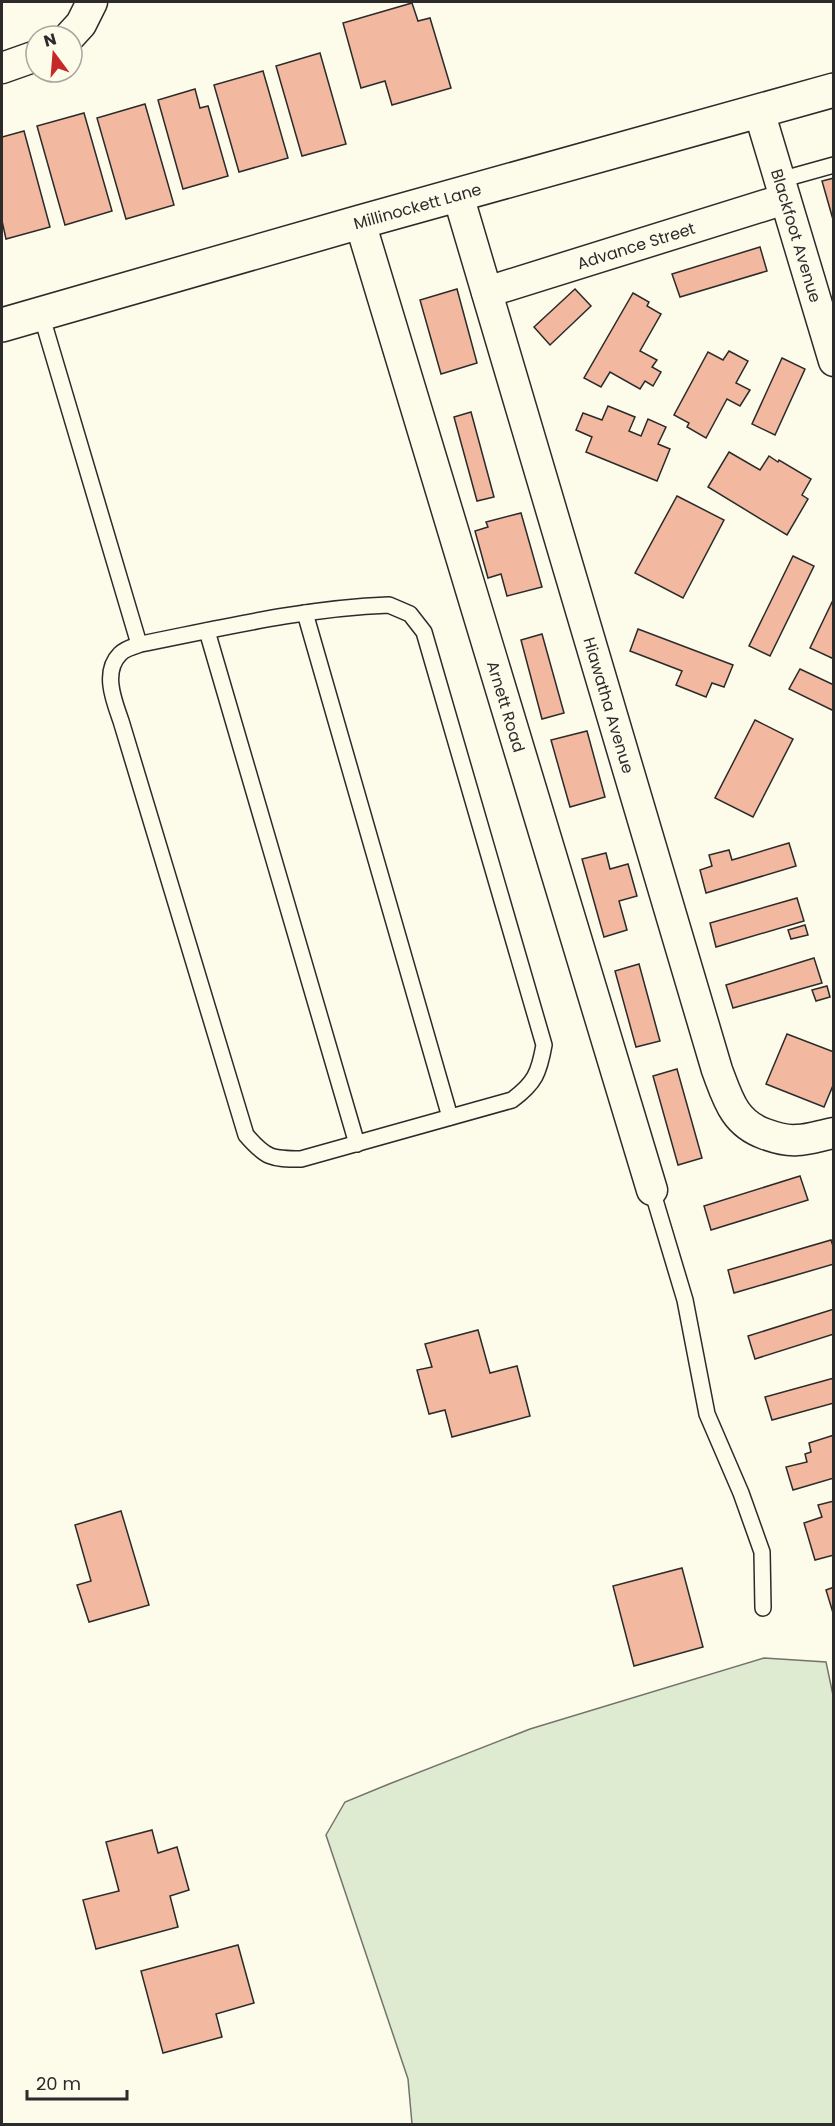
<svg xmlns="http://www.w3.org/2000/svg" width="835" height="2126" viewBox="0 0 835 2126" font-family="Poppins,sans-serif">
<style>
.green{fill:#deebd1;stroke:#74746e;stroke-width:1.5}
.building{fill:#f2b8a0;stroke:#2b2b2b;stroke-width:1.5}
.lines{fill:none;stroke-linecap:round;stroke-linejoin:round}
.service-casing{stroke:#2b2b2b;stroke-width:18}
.minor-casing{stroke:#2b2b2b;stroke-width:33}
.tertiary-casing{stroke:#2b2b2b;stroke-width:36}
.service{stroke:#fdfbea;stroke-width:15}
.minor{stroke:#fdfbea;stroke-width:30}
.tertiary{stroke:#fdfbea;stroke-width:33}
.labels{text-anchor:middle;stroke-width:4.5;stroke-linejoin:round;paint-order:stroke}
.street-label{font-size:16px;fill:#2b2b2b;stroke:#fdfbea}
</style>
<rect width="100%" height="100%" fill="#fdfbea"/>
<polygon class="green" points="764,1658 826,1662 833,1695 833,2124 412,2124 408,2079 326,1835 345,1802 389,1784 530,1729"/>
<g class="building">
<polygon points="412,3 418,21 430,18 451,88 392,105 385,81 361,88 343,23"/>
<polygon points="320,53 346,144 302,156 276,66"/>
<polygon points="263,71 288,158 239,172 214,85"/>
<polygon points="195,89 200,108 208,106 228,176 183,189 158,100"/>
<polygon points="145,104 174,205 126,219 97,118"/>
<polygon points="84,113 112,211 65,225 37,126"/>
<polygon points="24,131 50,227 6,239 2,221 2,137"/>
<polygon points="834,178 834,223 822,181"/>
<polygon points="760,247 767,271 680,297 672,274"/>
<polygon points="457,289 477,363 441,374 420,300"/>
<polygon points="575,289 591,306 550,345 534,327"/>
<polygon points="633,293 649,302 647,306 661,314 640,351 657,360 652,367 661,372 653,386 645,381 640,389 610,372 601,387 584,378"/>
<polygon points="729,351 748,361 736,383 750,390 740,406 727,399 706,438 687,427 689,423 674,415 708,352 723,360"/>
<polygon points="782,358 805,369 775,435 752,424"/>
<polygon points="608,406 635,417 629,431 641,436 648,419 666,427 658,444 670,449 657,481 586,452 592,437 576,430 583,413 602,420"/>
<polygon points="471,412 494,497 477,501 454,417"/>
<polygon points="729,452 760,470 769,456 778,462 779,460 811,479 802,495 808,499 787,535 708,487"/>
<polygon points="677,496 724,520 683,598 635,573"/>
<polygon points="521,513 542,587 507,596 501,574 488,578 475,531 488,527 486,522"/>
<polygon points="793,556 814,566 770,656 749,646"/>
<polygon points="834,598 834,659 810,648"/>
<polygon points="638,629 733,665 724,687 712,683 706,697 676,685 682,671 630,651"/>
<polygon points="542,634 564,713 542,719 521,640"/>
<polygon points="800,669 834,685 834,711 789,689"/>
<polygon points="755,720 793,739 753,817 715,798"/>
<polygon points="587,731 605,797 570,807 551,740"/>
<polygon points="789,843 796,866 706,893 700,870 712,866 709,855 729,850 732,860"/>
<polygon points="606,853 610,869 628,864 637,896 619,901 627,930 604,937 582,859"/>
<polygon points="797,898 804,921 716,947 710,923"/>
<polygon points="805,925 808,935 791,939 788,930"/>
<polygon points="814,958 822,983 733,1008 726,985"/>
<polygon points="639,964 660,1041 636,1047 615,971"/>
<polygon points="827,986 830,997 816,1001 812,990"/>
<polygon points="787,1034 834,1052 834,1083 824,1107 766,1084"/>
<polygon points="677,1069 702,1158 678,1165 653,1076"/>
<polygon points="800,1176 808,1200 711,1230 704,1206"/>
<polygon points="831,1240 834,1249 834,1264 734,1293 728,1270"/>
<polygon points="834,1309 834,1334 755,1359 748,1336"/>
<polygon points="478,1330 490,1373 517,1366 530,1416 452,1437 445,1410 429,1414 417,1370 432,1367 425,1344"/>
<polygon points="834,1378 834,1403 772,1420 765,1397"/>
<polygon points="834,1435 834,1478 793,1490 786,1467 807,1462 805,1454 811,1452 809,1443"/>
<polygon points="834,1501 834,1555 815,1560 804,1523 822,1517 818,1505"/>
<polygon points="121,1511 149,1605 89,1622 77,1585 91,1581 75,1525"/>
<polygon points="682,1568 703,1647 634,1666 613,1586"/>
<polygon points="834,1587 834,1616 826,1590"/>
<polygon points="152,1830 158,1853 177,1847 189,1890 170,1896 178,1927 96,1949 83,1900 119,1891 106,1842"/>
<polygon points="238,1945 254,2003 216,2014 222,2037 163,2053 141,1971"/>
</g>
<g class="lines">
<g class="service-casing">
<g id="service">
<polyline points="780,180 834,165"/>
<polyline points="41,314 139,644"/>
<path d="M389 605 410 614 424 632 544 1045C539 1073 535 1083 512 1100L301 1159C271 1159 266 1158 246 1135L121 721C114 701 102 672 120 654 124 649 135 646 141 644 222 628 305 608 389 605Z"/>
<polyline points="305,613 450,1117"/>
<polyline points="207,631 357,1144"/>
<polyline points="652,1190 685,1300 707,1414 741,1493 762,1552 763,1608"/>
</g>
</g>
<g class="minor-casing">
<g id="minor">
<polyline points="70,36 81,24 92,2"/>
<polyline points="2,68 36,56"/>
<path id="s1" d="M759 111 834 361"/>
<path id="s2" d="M458 195 717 1070C728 1099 734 1123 765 1134 776 1138 786 1141 797 1140 809 1140 822 1135 834 1133"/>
<path id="s3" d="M360 222 652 1190"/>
<path id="s4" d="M487 292 785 199"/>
</g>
</g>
<g class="tertiary-casing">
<g id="tertiary">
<path id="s5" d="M2 325 360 222 834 90"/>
</g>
</g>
<use href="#service" class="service"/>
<use href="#minor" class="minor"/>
<use href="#tertiary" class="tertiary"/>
</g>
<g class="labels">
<g class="street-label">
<text dy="6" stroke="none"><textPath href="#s5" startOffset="432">Millinockett Lane</textPath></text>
<text dy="6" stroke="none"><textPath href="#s1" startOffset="130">Blackfoot Avenue</textPath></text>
<text dy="6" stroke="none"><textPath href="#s4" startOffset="156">Advance Street</textPath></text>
<text dy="6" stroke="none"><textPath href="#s3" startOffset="506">Arnett Road</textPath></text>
<text dy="6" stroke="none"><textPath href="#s2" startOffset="532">Hiawatha Avenue</textPath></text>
</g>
</g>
<rect width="835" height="2126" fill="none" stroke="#2b2b2b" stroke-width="6"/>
<g transform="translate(54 54) rotate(344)"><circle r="28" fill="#fdfbea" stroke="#a9a89e" stroke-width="1.5"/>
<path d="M0-4.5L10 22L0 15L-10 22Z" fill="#c62828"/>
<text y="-9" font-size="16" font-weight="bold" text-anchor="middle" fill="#2b2b2b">N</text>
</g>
<path d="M27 2090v9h100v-9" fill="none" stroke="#2b2b2b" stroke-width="3"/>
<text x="36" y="2090" font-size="18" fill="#2b2b2b" stroke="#fdfbea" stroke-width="4.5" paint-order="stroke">20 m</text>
</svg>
